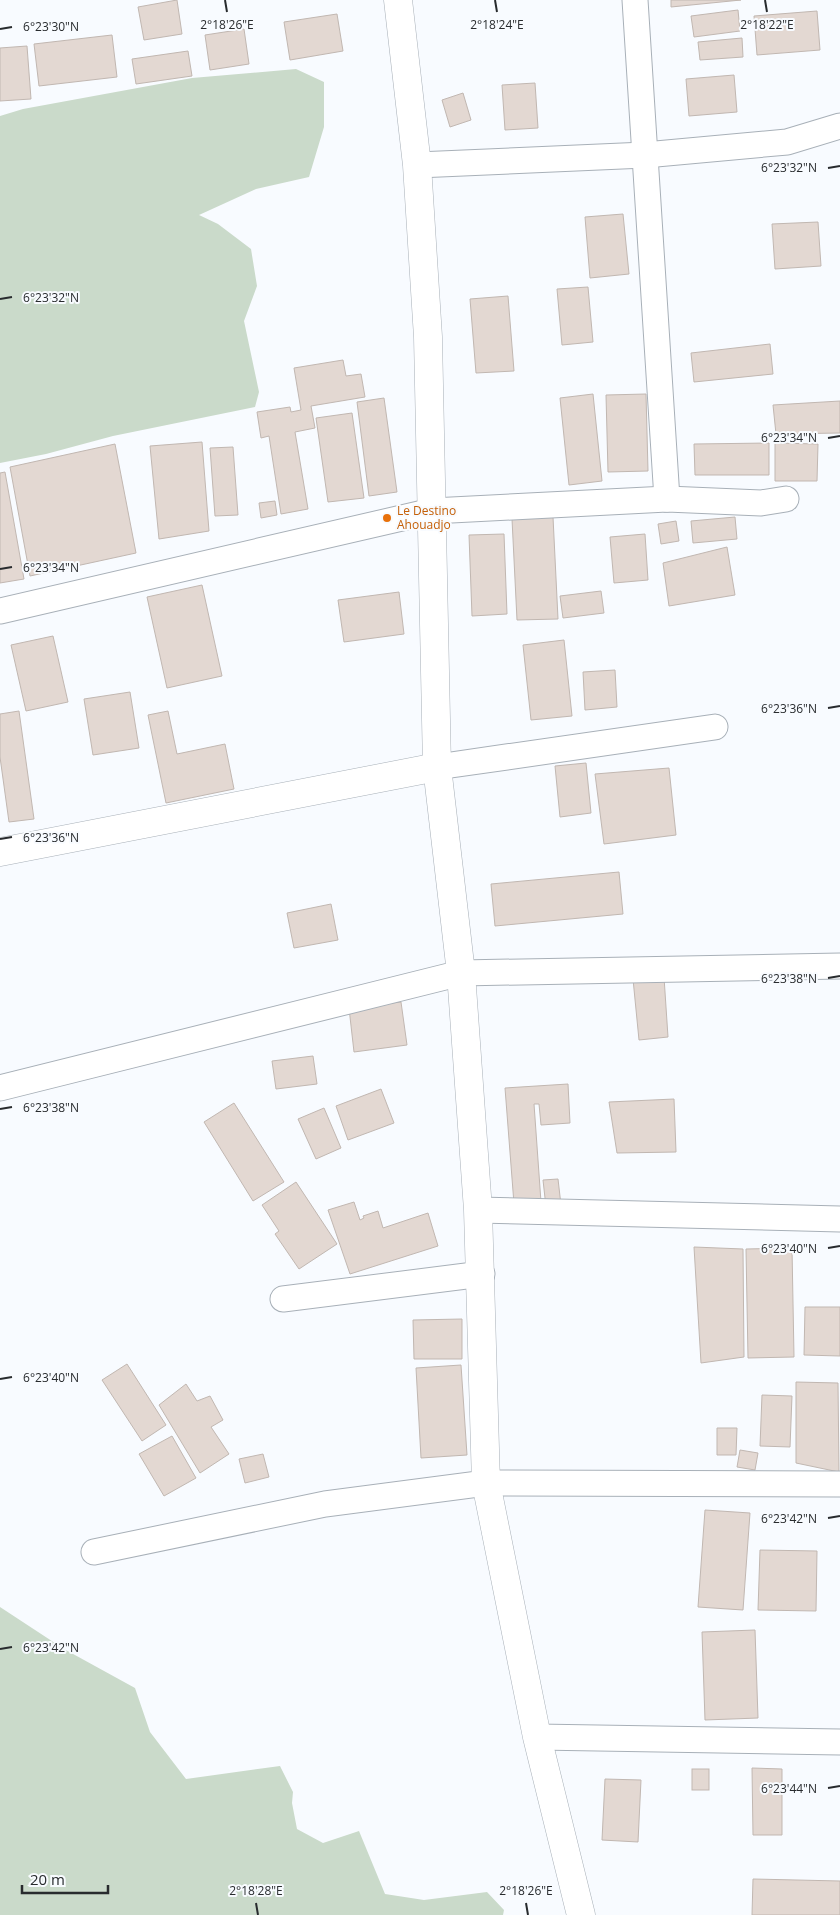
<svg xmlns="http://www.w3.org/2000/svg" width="840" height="1915" viewBox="0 0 840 1915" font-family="'Open Sans',sans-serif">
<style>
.green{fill:#cadaca}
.building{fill:#e3d8d2;stroke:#c1b7b1}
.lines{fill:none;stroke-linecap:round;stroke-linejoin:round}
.minor-casing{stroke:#a8b0b8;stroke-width:27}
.tertiary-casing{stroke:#a8b0b8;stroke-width:29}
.secondary-casing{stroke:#a8b0b8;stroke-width:29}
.minor{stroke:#fff;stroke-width:25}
.tertiary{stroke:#fff;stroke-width:28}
.secondary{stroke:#fff;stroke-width:28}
.ticks{fill:none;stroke:#282b2e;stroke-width:2}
.food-dot{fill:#e8710a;stroke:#f8fbff;stroke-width:2}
.labels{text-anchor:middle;stroke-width:4;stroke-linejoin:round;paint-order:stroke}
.food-label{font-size:12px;fill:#c56008;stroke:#f8fbff;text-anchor:start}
.ticks-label{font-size:12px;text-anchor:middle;fill:#282b2e;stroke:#f8fbff;stroke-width:4;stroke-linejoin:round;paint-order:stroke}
</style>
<rect width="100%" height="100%" fill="#f8fbff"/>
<g class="green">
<polygon points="296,69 324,82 324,127 309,177 256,189 199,215 218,224 251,249 257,286 244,321 259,392 255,407 113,436 46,454 0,463 0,116 23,109 192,78"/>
<polygon points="0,1607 64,1649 135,1688 150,1732 186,1779 280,1766 293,1792 292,1803 297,1829 323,1843 359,1831 385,1894 424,1900 487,1892 504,1910 503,1915 0,1915"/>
</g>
<g class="building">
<polygon points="177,0 182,34 144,40 138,7"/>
<polygon points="671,0 741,0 671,7"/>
<polygon points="738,10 740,31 694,37 691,16"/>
<polygon points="817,11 820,50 757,55 754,16"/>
<polygon points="337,14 343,51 290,60 284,22"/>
<polygon points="244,29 249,64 210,70 205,35"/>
<polygon points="112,35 117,77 39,86 34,44"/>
<polygon points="742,38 743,57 700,60 698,42"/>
<polygon points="27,46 31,99 0,101 0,48"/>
<polygon points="188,51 192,76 136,84 132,59"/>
<polygon points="734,75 737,112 689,116 686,79"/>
<polygon points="535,83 538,128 505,130 502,85"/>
<polygon points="463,93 471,120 450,127 442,100"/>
<polygon points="623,214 629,274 590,278 585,217"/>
<polygon points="818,222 821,266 775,269 772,224"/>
<polygon points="588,287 593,342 562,345 557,289"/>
<polygon points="508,296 514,371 476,373 470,299"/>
<polygon points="770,344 773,374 694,382 691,353"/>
<polygon points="343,360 346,376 361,374 365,397 311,406 315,428 295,432 308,509 281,514 269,436 261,438 257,412 290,407 291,412 301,410 294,368"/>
<polygon points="593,394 602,481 569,485 560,398"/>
<polygon points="646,394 648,471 608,472 606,395"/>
<polygon points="384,398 397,492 369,496 357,402"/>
<polygon points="840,401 840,433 776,434 773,405"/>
<polygon points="352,413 364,498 328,502 316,418"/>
<polygon points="202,442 209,531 159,539 150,446"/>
<polygon points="769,443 769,475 695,475 694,444"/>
<polygon points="775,443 818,444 817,481 775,481"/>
<polygon points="115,444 136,553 30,576 10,467"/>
<polygon points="233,447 238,515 215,516 210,448"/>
<polygon points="5,472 24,579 0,583 0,473"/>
<polygon points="275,501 277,515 261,518 259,503"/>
<polygon points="553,517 558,619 517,620 512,519"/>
<polygon points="735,517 737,539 693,543 691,521"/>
<polygon points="676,521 679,541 661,544 658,524"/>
<polygon points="504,534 507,614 472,616 469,535"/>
<polygon points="645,534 648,580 614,583 610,537"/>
<polygon points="727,547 735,595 669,606 663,563"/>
<polygon points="202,585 222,676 167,688 147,597"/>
<polygon points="601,591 604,613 563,618 560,596"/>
<polygon points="399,592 404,634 344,642 338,600"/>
<polygon points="53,636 68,702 26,711 11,645"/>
<polygon points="564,640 572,716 531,720 523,645"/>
<polygon points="615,670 617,707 585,710 583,672"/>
<polygon points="130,692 139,748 93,755 84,699"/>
<polygon points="19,711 34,819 9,822 0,757 0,714"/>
<polygon points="168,711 177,754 225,744 234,789 166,803 148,715"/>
<polygon points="586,763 591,813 560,817 555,766"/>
<polygon points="669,768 676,835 604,844 595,774"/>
<polygon points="619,872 623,914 495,926 491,884"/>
<polygon points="331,904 338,940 294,948 287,913"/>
<polygon points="664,977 668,1037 639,1040 633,979"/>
<polygon points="401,1002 407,1045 354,1052 349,1008"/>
<polygon points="313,1056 317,1084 276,1089 272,1061"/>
<polygon points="568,1084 570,1123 541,1125 539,1104 534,1104 541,1202 514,1204 505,1088"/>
<polygon points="381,1089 394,1123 348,1140 336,1106"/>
<polygon points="674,1099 676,1152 617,1153 609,1102"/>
<polygon points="234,1103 284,1182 253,1201 204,1122"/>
<polygon points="324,1108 341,1148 316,1159 298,1119"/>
<polygon points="558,1179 561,1205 546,1207 543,1180"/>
<polygon points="296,1182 337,1244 299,1269 275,1234 279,1231 262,1205"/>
<polygon points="354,1202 360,1220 364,1218 363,1216 378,1211 383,1228 428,1213 438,1246 350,1274 328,1210"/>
<polygon points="694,1247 743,1249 744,1357 701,1363"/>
<polygon points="792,1248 794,1357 748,1358 746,1249"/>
<polygon points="805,1307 840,1307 840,1356 804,1355"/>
<polygon points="462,1319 462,1359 414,1359 413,1320"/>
<polygon points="127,1364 166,1425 142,1441 102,1380"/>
<polygon points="461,1365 467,1455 421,1458 416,1368"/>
<polygon points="796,1382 838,1383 839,1472 796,1463"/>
<polygon points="186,1384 197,1401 210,1396 223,1420 211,1427 229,1454 200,1473 159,1405"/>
<polygon points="762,1395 792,1396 790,1447 760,1446"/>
<polygon points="717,1428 737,1428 736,1455 717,1455"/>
<polygon points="172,1436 196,1478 164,1496 139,1454"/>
<polygon points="740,1450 758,1453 755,1470 737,1467"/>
<polygon points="263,1454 269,1477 245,1483 239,1459"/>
<polygon points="705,1510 750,1513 743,1610 698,1607"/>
<polygon points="760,1550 817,1551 816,1611 758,1610"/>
<polygon points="755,1630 758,1718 705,1720 702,1632"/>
<polygon points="752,1768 782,1769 782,1835 753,1835"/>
<rect x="692" y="1769" width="17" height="21"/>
<polygon points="605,1779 641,1780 638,1842 602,1840"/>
<polygon points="753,1879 840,1881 840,1915 752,1915"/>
</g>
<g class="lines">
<g class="minor-casing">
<g id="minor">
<polyline points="635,0 667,499"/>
<polyline points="417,165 645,155 787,142 840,126"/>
<polyline points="0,611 432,511 667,499 761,503 786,499"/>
<polyline points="437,767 715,727"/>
<polyline points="0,1088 461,973 840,966"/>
<polyline points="478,1210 840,1219"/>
<polyline points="283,1299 482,1274"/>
<polyline points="94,1552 325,1504 486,1483 840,1484"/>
<polyline points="537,1737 840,1742"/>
</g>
</g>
<g class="tertiary-casing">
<polyline id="tertiary" points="0,852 437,767"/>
</g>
<g class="secondary-casing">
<polyline id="secondary" points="398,0 417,165 428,337 437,767 461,973 478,1210 486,1483 537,1737 581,1915"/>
</g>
<use href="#minor" class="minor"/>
<use href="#tertiary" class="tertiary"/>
<use href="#secondary" class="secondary"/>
</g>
<path class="ticks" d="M225 0 227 12M495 0 497 12M765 0 767 12M0 29 12 27M828 168 840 166M0 299 12 297M828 438 840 436M0 569 12 567M828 708 840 706M0 839 12 837M828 978 840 976M0 1109 12 1107M828 1248 840 1246M0 1379 12 1377M828 1518 840 1516M0 1649 12 1647M828 1788 840 1786M256 1903 258 1915M526 1903 528 1915"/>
<circle class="food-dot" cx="387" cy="518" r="5"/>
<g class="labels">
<g class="food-label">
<text x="397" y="515">Le Destino<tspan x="397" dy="14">Ahouadjo</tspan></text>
</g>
</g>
<g class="ticks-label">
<text x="227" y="29">2°18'26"E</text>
<text x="497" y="29">2°18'24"E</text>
<text x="767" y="29">2°18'22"E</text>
<text x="51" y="31">6°23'30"N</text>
<text x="789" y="172">6°23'32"N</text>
<text x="51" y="302">6°23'32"N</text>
<text x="789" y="442">6°23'34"N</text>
<text x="51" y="572">6°23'34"N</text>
<text x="789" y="713">6°23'36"N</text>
<text x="51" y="842">6°23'36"N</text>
<text x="789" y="983">6°23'38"N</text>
<text x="51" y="1112">6°23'38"N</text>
<text x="789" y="1253">6°23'40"N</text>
<text x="51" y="1382">6°23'40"N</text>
<text x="789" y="1523">6°23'42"N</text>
<text x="51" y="1652">6°23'42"N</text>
<text x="789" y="1793">6°23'44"N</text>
<text x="256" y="1895">2°18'28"E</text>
<text x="526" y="1895">2°18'26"E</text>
</g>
<path d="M22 1885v8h86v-8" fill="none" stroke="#282b2e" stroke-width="2.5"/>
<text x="30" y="1885" font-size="15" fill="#282b2e" stroke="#f8fbff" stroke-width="4" paint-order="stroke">20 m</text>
</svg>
